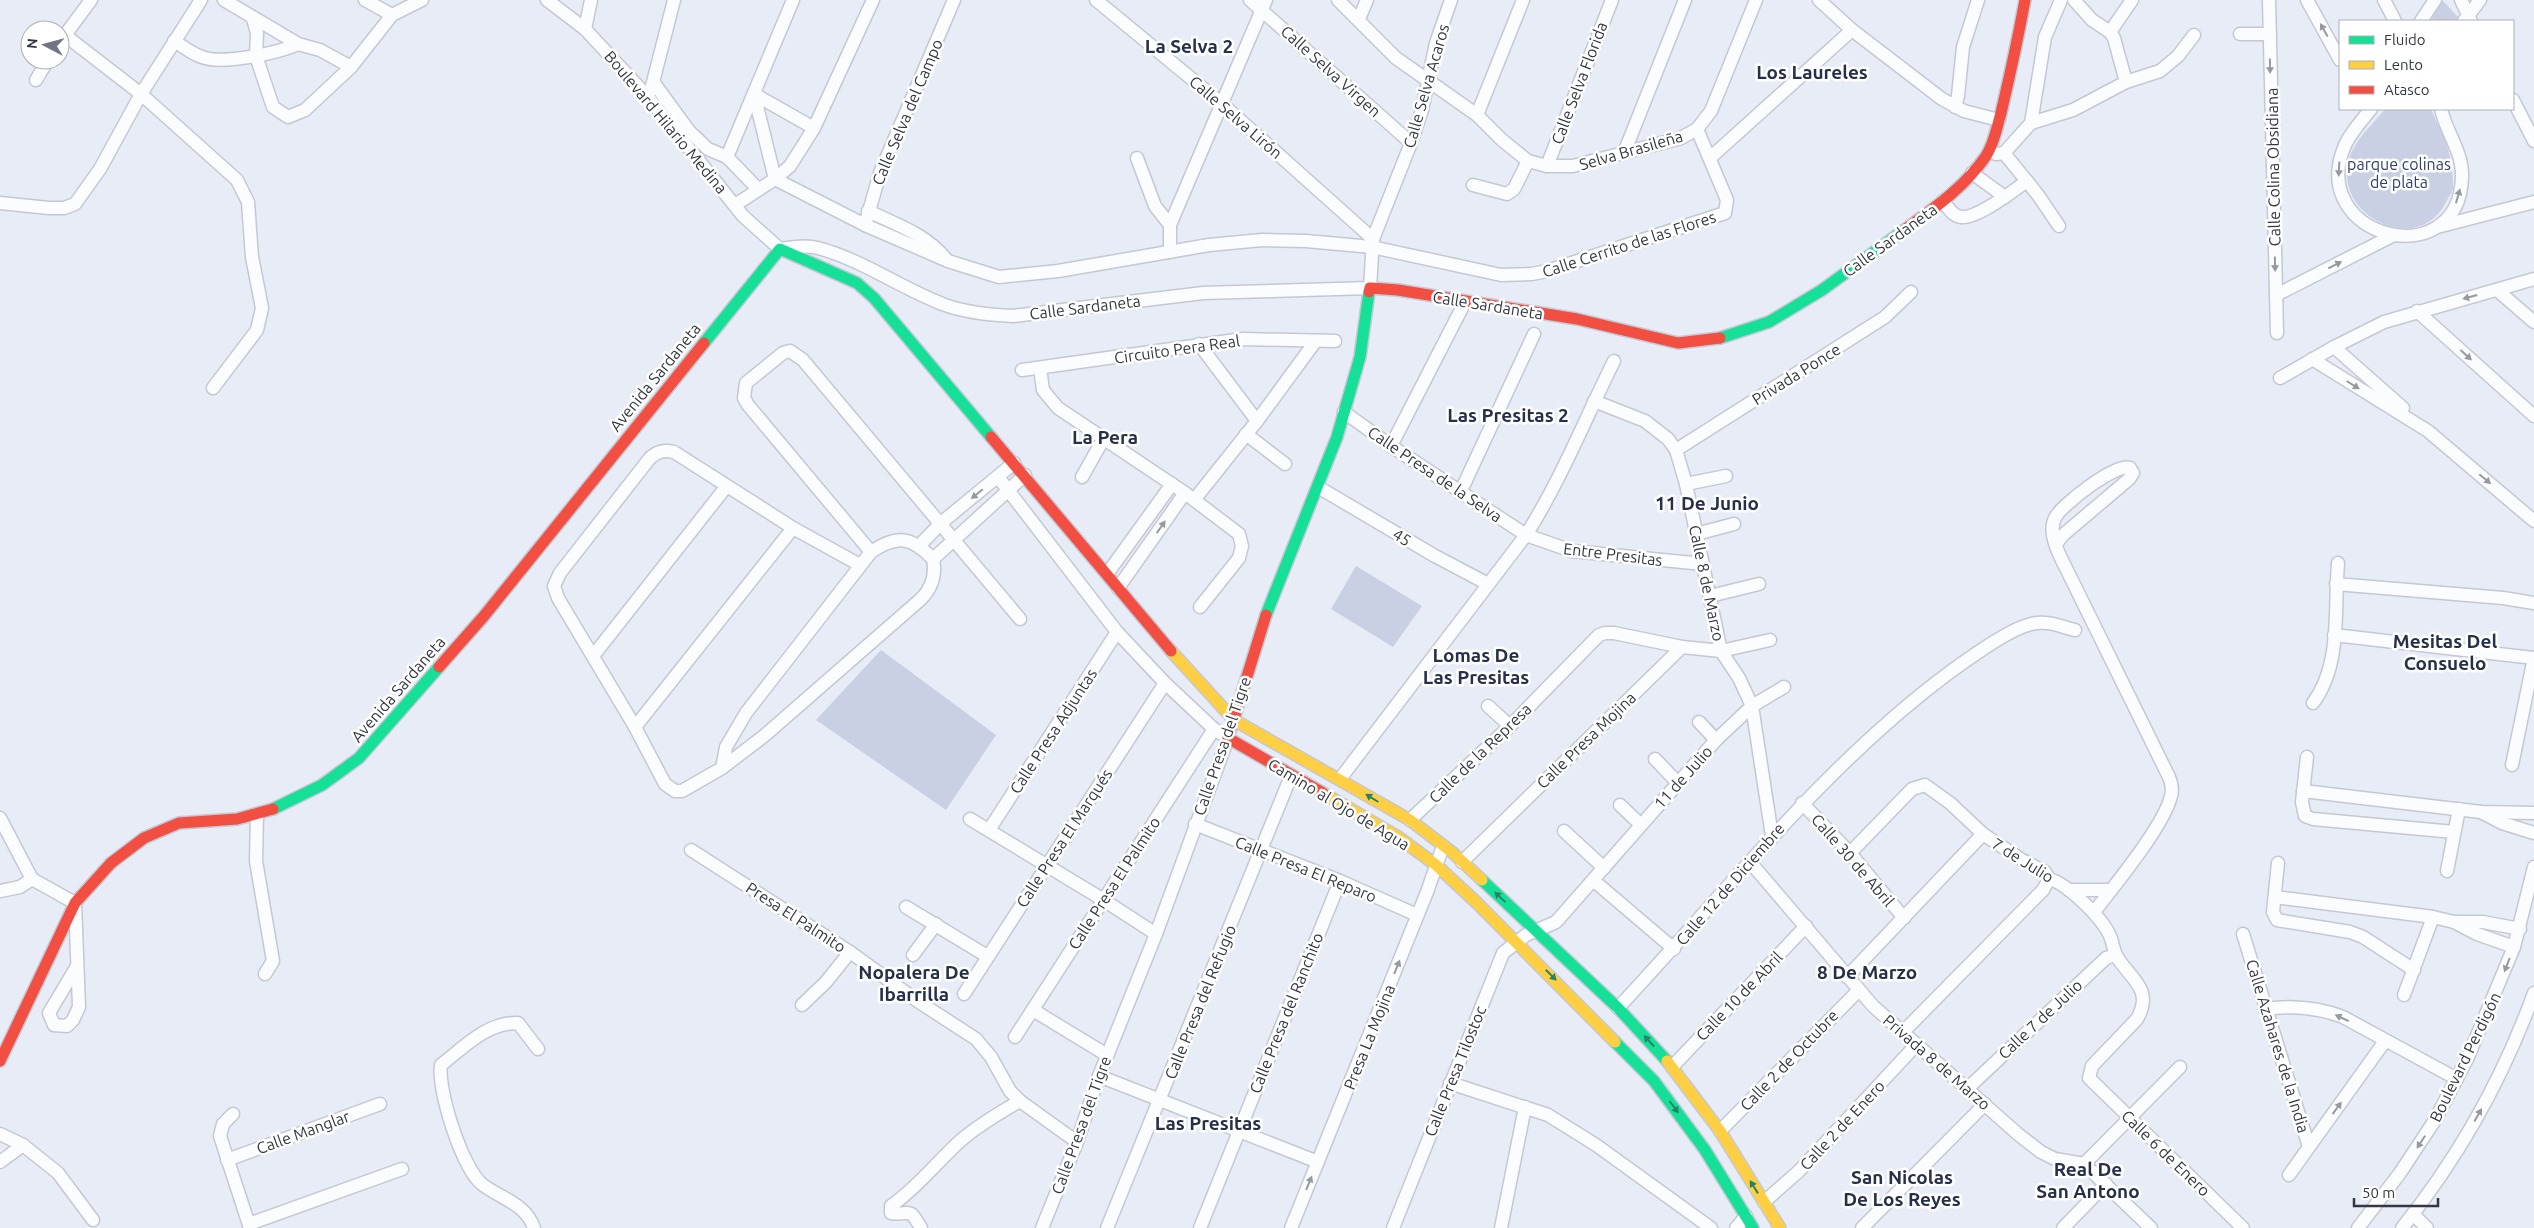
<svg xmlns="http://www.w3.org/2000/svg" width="2534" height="1228" viewBox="0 0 2534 1228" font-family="Ubuntu,sans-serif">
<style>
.green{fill:#c9d0e3}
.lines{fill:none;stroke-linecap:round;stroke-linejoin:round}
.street-casing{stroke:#c3c8d3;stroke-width:15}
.fast-casing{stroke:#c3c8d3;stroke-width:14}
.slow-casing{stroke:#c3c8d3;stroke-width:14}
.jam-casing{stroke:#c3c8d3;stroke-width:14}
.street{stroke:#fbfcfe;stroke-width:12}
.fast{stroke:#16e098;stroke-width:11}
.slow{stroke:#ffcf43;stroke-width:11}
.jam{stroke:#f24e42;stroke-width:11}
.oneway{fill:#969aa0}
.oneway2{fill:#258369}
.labels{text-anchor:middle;stroke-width:5;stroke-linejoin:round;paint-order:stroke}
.street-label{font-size:16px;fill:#323743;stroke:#fff}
.park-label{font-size:16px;fill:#32406a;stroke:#fff}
.quarter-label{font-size:19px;font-weight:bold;fill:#273049;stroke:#fff}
</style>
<rect width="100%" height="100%" fill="#e7ecf7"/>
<g class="green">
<polygon points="2442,0 2459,18 2457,21 2431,21"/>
<path d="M2385 109H2431C2435 120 2441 129 2445 140 2450 152 2453 172 2453 185 2454 190 2449 197 2446 202 2418 260 2324 213 2352 151 2360 135 2374 123 2385 109Z"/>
<polygon points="1356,566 1422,606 1393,647 1331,609"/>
<polygon points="881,650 996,735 946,810 816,720"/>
</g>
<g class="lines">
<g class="street-casing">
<g id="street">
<polyline points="224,0 298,44 320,50 351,67 392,15 422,0"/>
<polyline points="365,0 392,15"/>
<path d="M547 0 585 29 648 97 743 216 780 249C793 247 806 245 818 248 863 260 902 289 945 305 967 313 990 315 1013 316L1203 293 1370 288 1373 239 1411 143 1422 110 1436 43 1451 0"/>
<polyline points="1096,0 1221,103 1373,239"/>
<polyline points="1250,0 1411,143"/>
<polyline points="1338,0 1396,58 1477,115 1502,140 1528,161 1547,166 1573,166 1681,138 1697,129 1711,111 1756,0"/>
<polyline points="1819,0 1852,30 1942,99 1964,111 1999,120"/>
<polyline points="2074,0 2092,20 2110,32 2114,38 2126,82"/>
<polyline points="2269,0 2277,333"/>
<polyline points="2307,0 2340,60"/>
<polyline points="2384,0 2395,21"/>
<polyline points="2461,0 2471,21"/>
<polyline points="253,19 257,33 256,56 273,107 288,117 305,110 351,67"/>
<polyline points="1359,19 1367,0"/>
<polyline points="2421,21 2435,0"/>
<polyline points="2464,21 2480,0"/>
<polyline points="585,29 591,0"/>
<polyline points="2110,32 2132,0"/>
<polyline points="2240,34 2270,34"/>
<polyline points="66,36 141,94 237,180 248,202 252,257 262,308 257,330 213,388"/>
<path d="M174 41C183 46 192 54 202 57 222 65 278 53 298 44"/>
<polyline points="60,42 91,0"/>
<polyline points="36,80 48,60"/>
<polyline points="654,83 689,131 708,149 727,157 758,189"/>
<polyline points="651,90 674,0"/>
<polyline points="754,94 775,179 865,225 948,261 999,277 1058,271 1209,245 1262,240 1306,241 1372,247 1501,275 1532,274 1547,271 1725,213 1727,200 1697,129"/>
<polyline points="754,94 814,128"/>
<polyline points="2513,100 2534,141"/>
<polyline points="1955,107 1958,96 1963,47 1978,0"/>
<path d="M2371 109C2362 120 2351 132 2345 145 2305 238 2459 277 2462 177 2463 152 2446 132 2441 109"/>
<polyline points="1477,115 1523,0"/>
<polyline points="2031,123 2073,110 2126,82 2160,71 2178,56 2194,35"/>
<polyline points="1624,153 1685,0"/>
<polyline points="2004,153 2031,123 2045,37 2061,0"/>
<polyline points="1996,154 2004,153 2038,195 2059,226"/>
<polyline points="727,157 793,0"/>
<polyline points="1137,158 1155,206 1170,225"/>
<polyline points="1710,158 1852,30"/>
<polyline points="1547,166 1612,0"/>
<polyline points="1972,173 2005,197"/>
<polyline points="1473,185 1507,194 1514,189 1528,161"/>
<path d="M1943 201C1948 207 1952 216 1961 217 1977 219 2013 191 2027 181"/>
<polyline points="0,203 49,208 64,208 75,204 100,169 141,94 201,0"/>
<polyline points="735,205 775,179 790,166 814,128 873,0"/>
<path d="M868 211C895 224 926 234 945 258"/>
<polyline points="865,225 880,173 954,0"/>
<polyline points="2441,226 2534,202"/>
<polyline points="1170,252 1170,225 1266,0"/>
<polyline points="2497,290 2534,322"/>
<polyline points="2276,295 2392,236"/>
<polyline points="2417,311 2534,416"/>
<polyline points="1199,344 1257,421"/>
<polyline points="2334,347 2403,408"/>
<polyline points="2312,359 2428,431 2534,521"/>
<polyline points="1040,368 1043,390 1058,408 1185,493 1239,534 1242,546 1239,558 1200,607"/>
<polyline points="1022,370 1243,339 1335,341"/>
<polyline points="2280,378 2334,347 2384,322 2534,279"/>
<polyline points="1594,401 1645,421 1668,439 1676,450 1686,484 1721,651 1739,678 1752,706 1772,836"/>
<polyline points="1344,412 1391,446 1526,535 1572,551 1703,564"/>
<polyline points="1246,434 1285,464"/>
<polyline points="1391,446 1465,302"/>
<polyline points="1676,450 1885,317 1911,292"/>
<polyline points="998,477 1117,632 1165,683 1214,729 1228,738 1156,934 1099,1076 1077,1142 1042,1228"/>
<polyline points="1082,477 1104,438"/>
<polyline points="1686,484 1726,476"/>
<polyline points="1318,487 1435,556 1488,584"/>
<polyline points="1460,493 1534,334"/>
<polyline points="1194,500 1257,421 1315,342"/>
<polyline points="1696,534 1734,524"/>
<path d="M2056 544 2063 535 2129 479 2133 473 2130 468C2117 462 2061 505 2055 518 2049 530 2055 545 2060 556L2169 777C2172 784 2173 789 2171 796 2164 826 2114 886 2094 912"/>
<polyline points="919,546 941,523 1014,463"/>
<polyline points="871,552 748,405 744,398 746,383 783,353 790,351 803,360 1020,619"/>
<polyline points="933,559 1025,475"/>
<polyline points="1107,574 1172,484"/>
<polyline points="2336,584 2503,598 2534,603"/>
<polyline points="1118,588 1185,493"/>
<polyline points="1710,596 1759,584"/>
<polyline points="2334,635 2534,658"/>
<polyline points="593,656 726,487"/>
<path d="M2313 703C2342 664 2334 609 2338 563"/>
<polyline points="1488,706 1510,726"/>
<polyline points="1699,722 1716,740"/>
<polyline points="635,727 793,528"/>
<polyline points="2307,757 2302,802 2305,816 2313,819 2454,832"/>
<polyline points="1655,759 1678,783"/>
<polyline points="2512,765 2534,658"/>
<path d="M722 768 726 747 746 713 871 552C897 534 912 537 933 559 936 574 932 588 921 599L764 736 722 768 682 791H675L665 784 635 727 558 598 554 586 560 573 650 458C658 451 664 450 674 452L793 528 860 565"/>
<path d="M1340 779 1526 535C1561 480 1585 419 1614 361"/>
<polyline points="2303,791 2481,812 2534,813"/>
<polyline points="1802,803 1850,853 1904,918"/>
<polyline points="1620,805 1640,824"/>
<polyline points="2481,812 2502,823 2534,833"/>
<polyline points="257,814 256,861 273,961 265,974"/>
<polyline points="0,818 32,879 75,903 79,1007 73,1020 67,1026 54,1025 49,1013 77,966"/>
<polyline points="970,819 1102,899 1156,934"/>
<polyline points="1410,820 1510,726 1599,635 1605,633 1614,633 1682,647 1721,651 1770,640"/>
<polyline points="1195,824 1340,881 1417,915"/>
<polyline points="989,830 1117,632"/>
<polyline points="1564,831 1604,868"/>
<polyline points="691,850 850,952 916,1000 976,1039 991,1057 1010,1091 1020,1101 1077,1142"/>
<polyline points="1850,853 1912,789 1925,785 1950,803 1983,834 2022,860 2045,872 2049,879"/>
<polyline points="1462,862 1682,647"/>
<polyline points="1750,862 1873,1006 2019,1135 2041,1152 2055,1159 2084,1164 2151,1228"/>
<polyline points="2278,863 2273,912 2277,920 2350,932 2363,937 2414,970"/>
<polyline points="2447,871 2459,809"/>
<path d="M2049 879C2067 883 2103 919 2110 936 2113 942 2113 949 2116 955 2128 978 2155 988 2137 1019L2092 1066 2089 1078 2243 1228"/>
<polyline points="1593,880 1674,949"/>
<polyline points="2069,890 2111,890"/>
<polyline points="0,891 20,887 32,879"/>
<polyline points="2275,897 2433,917 2454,922 2483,922 2520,929"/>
<polyline points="906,907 987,956"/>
<polyline points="2454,922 2477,934 2514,947"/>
<polyline points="2243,934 2309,1147"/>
<polyline points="913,955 936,924"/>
<polyline points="1847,977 1983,834"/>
<polyline points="964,994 1165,683"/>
<polyline points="2404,995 2433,917"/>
<polyline points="802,1005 826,982 850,952"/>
<path d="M1618 1008C1726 893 1822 767 1950 672 1970 658 2007 630 2031 624 2047 620 2059 626 2075 630"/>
<path d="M2265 1009C2293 1005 2317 1007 2343 1017L2457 1079"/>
<polyline points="1033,1010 1107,1055"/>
<polyline points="1903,1032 2043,890 2049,879"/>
<polyline points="1015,1037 1214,729"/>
<polyline points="1672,1067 1806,926"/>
<polyline points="1099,1076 1318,1162"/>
<polyline points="1450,1083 1548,1115 1596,1145 1711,1228"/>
<polyline points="1968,1088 2106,958 2116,955"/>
<polyline points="233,1114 223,1124 220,1136 250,1228"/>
<polyline points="1720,1131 1859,990"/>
<polyline points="0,1134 23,1145 58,1173 93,1220"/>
<polyline points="227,1160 380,1104"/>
<polyline points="0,1162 23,1145"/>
<polyline points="2084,1164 2180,1067"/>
<polyline points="2289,1175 2385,1041"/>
<polyline points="1764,1202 1799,1171 1917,1044"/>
<polyline points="2413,1214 2427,1228"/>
<polyline points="249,1224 402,1169"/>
<path d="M534 1228C526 1204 502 1199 483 1185 462 1169 437 1089 441 1065 464 1047 487 1022 518 1023L538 1049"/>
<path d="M921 1228C908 1205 911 1216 891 1213V1206C917 1188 936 1163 959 1142 977 1126 999 1113 1020 1101"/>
<polyline points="1107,1228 1291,776"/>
<polyline points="1200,1228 1340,881"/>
<polyline points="1291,1228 1427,892 1443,846"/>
<polyline points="1393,1228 1503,953 1526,935 1556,922 1716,740 1752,706 1784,687"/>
<polyline points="1501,1228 1525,1107"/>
<polyline points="1736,1228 1746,1216"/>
<polyline points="1862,1228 1985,1104"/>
<polyline points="2063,1228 2106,1184"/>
<polyline points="2358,1228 2400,1173 2435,1120 2468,1057 2514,947 2534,867"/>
<path d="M2402 1228C2459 1157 2503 1078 2534 993"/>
</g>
</g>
<g class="fast-casing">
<g id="fast">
<polyline points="1720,338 1769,322 1822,290 1903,231"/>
<polyline points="704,343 780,249 857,283 874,298 991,437"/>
<polyline points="1266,615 1337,437 1360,357 1369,292"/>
<polyline points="273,809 322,785 359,758 439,667"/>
<polyline points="1482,880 1618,1008 1667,1061"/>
<polyline points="1615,1042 1654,1081 1705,1150 1753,1228"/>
</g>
</g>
<g class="slow-casing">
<g id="slow">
<polyline points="1171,651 1234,720 1410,820 1453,853 1482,880"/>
<polyline points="1323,793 1398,837 1436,865 1477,903 1615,1042"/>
<polyline points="1667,1061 1720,1131 1780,1228"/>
</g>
</g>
<g class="jam-casing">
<g id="jam">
<path d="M1903 231C1933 209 1965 187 1986 156 1994 144 1997 127 2001 113 2010 75 2018 38 2025 0"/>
<polyline points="1369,292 1370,288 1398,290 1577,319 1678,343 1720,338"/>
<polyline points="991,437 1171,651"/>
<polyline points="1266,615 1228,738 1323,793"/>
<polyline points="439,667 484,616 704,343"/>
<polyline points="0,1061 75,903 111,863 144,838 179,823 237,819 273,809"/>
</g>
</g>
<use href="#street" class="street"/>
<use href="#fast" class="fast"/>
<use href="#slow" class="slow"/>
<use href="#jam" class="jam"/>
</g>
<defs><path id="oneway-solid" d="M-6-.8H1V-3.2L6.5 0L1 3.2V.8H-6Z" transform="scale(1.25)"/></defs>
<g class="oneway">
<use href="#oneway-solid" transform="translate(2324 30) rotate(-119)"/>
<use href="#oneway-solid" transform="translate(2270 66) rotate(89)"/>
<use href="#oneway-solid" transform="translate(2339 169) rotate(93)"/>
<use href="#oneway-solid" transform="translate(2458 196) rotate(-74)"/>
<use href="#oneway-solid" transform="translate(2275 264) rotate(89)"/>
<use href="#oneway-solid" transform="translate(2335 265) rotate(-27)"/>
<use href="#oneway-solid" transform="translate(2470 297) rotate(165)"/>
<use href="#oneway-solid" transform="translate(2466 355) rotate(42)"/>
<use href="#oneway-solid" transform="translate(2353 385) rotate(32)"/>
<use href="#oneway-solid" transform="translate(2485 479) rotate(40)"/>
<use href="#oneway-solid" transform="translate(977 494) rotate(141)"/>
<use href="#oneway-solid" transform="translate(1161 527) rotate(-55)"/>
<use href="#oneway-solid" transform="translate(2507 965) rotate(111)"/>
<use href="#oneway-solid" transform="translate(1397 967) rotate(-68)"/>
<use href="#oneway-solid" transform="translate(2342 1018) rotate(-155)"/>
<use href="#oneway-solid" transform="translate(2337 1108) rotate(-54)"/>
<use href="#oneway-solid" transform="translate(2478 1115) rotate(-61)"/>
<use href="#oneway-solid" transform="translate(2421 1142) rotate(123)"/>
<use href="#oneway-solid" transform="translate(1309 1183) rotate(-68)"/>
</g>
<g class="oneway2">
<use href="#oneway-solid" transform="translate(1372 798) rotate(-148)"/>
<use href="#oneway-solid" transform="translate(1500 897) rotate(-137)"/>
<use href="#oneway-solid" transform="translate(1551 975) rotate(45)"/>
<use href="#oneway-solid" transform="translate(1649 1041) rotate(-133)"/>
<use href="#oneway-solid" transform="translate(1674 1107) rotate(53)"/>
<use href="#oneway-solid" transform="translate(1754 1187) rotate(-122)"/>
</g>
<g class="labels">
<g class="street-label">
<text transform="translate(1331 71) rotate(42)" y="6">Calle Selva Virgen</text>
<text transform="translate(1579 83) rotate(-69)" y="6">Calle Selva Florida</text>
<text transform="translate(1426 86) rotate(-74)" y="6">Calle Selva Acaros</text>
<text transform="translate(907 112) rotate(-67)" y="6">Calle Selva del Campo</text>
<text transform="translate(1236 117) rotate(41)" y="6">Calle Selva Lirón</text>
<text transform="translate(666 122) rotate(50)" y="6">Boulevard Hilario Medina</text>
<text transform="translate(1631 150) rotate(-16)" y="6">Selva Brasileña</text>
<text transform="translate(2273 167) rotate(-91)" y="6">Calle Colina Obsidiana</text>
<text transform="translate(1890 240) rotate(-36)" y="6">Calle Sardaneta</text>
<text transform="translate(1629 244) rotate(-18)" y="6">Calle Cerrito de las Flores</text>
<text transform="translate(1488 305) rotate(9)" y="6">Calle Sardaneta</text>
<text transform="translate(1085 307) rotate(-7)" y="6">Calle Sardaneta</text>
<text transform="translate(1177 349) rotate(-8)" y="6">Circuito Pera Real</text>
<text transform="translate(1796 374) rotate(-32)" y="6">Privada Ponce</text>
<text transform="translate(655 377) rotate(-51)" y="6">Avenida Sardaneta</text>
<text transform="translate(1435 474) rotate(34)" y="6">Calle Presa de la Selva</text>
<text transform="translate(1402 537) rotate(31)" y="6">45</text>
<text transform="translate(1613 554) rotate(7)" y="6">Entre Presitas</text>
<text transform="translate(1707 583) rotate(78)" y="6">Calle 8 de Marzo</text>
<text transform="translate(398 689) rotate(-49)" y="6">Avenida Sardaneta</text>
<text transform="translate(1053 731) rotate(-57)" y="6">Calle Presa Adjuntas</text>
<text transform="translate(1586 740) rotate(-44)" y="6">Calle Presa Mojina</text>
<text transform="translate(1222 746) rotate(-71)" y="6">Calle Presa del Tigre</text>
<text transform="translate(1480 753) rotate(-44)" y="6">Calle de la Represa</text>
<text transform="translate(1683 777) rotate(-48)" y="6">11 de Julio</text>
<text transform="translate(1339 804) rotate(31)" y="6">Camino al Ojo de Agua</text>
<text transform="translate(1064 838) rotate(-57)" y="6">Calle Presa El Marqués</text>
<text transform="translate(1853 860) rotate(49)" y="6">Calle 30 de Abril</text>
<text transform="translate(2023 860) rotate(32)" y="6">7 de Julio</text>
<text transform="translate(1306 869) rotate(22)" y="6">Calle Presa El Reparo</text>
<text transform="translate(1114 883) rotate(-57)" y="6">Calle Presa El Palmito</text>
<text transform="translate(1730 884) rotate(-49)" y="6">Calle 12 de Diciembre</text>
<text transform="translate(796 917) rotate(33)" y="6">Presa El Palmito</text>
<text transform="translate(1739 996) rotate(-46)" y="6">Calle 10 de Abril</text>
<text transform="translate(1200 1002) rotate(-68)" y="6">Calle Presa del Refugio</text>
<text transform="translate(1286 1013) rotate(-68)" y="6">Calle Presa del Ranchito</text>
<text transform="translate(2040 1019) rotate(-43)" y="6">Calle 7 de Julio</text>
<text transform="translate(1369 1037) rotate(-68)" y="6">Presa La Mojina</text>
<text transform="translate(2278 1046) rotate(73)" y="6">Calle Azahares de la India</text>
<text transform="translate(2465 1057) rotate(-64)" y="6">Boulevard Perdigón</text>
<text transform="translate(1789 1060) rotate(-46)" y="6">Calle 2 de Octubre</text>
<text transform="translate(1937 1062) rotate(41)" y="6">Privada 8 de Marzo</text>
<text transform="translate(1455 1071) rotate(-68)" y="6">Calle Presa Tilostoc</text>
<text transform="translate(1081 1125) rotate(-70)" y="6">Calle Presa del Tigre</text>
<text transform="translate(1842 1125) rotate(-47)" y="6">Calle 2 de Enero</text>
<text transform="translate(303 1132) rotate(-20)" y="6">Calle Manglar</text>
<text transform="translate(2166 1153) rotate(44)" y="6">Calle 6 de Enero</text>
</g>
<g class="park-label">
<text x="2399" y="170">parque colinas<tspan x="2399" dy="18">de plata</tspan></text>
</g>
<g class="quarter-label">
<text x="1189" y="53">La Selva 2</text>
<text x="1812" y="79">Los Laureles</text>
<text x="1508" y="422">Las Presitas 2</text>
<text x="1105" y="444">La Pera</text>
<text x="1707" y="510">11 De Junio</text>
<text x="2445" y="648">Mesitas Del<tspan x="2445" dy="22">Consuelo</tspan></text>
<text x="1476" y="662">Lomas De<tspan x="1476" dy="22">Las Presitas</tspan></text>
<text x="914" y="979">Nopalera De<tspan x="914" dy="22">Ibarrilla</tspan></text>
<text x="1867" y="979">8 De Marzo</text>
<text x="1208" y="1130">Las Presitas</text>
<text x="2088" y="1176">Real De<tspan x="2088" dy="22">San Antono</tspan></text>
<text x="1902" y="1184">San Nicolas<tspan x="1902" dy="22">De Los Reyes</tspan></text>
</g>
</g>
<rect x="2339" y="20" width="175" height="90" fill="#ffffff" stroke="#adafb4"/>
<rect x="2349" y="36" width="25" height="8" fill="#16e098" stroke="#adafb4"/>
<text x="2384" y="45" font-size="15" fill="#323743">Fluido</text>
<rect x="2349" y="61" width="25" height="8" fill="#ffcf43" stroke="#adafb4"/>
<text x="2384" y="70" font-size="15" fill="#323743">Lento</text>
<rect x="2349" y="86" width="25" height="8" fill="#f24e42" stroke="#adafb4"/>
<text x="2384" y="95" font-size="15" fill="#323743">Atasco</text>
<g transform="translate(45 45) rotate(276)"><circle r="24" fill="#ffffff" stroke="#adafb4"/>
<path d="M0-4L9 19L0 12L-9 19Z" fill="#717682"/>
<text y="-8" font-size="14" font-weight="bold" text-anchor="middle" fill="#323743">N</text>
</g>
<path d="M2354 1198v8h84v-8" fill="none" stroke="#323743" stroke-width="2.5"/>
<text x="2362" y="1198" font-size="15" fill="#323743" stroke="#ffffff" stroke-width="4" paint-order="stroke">50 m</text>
</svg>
